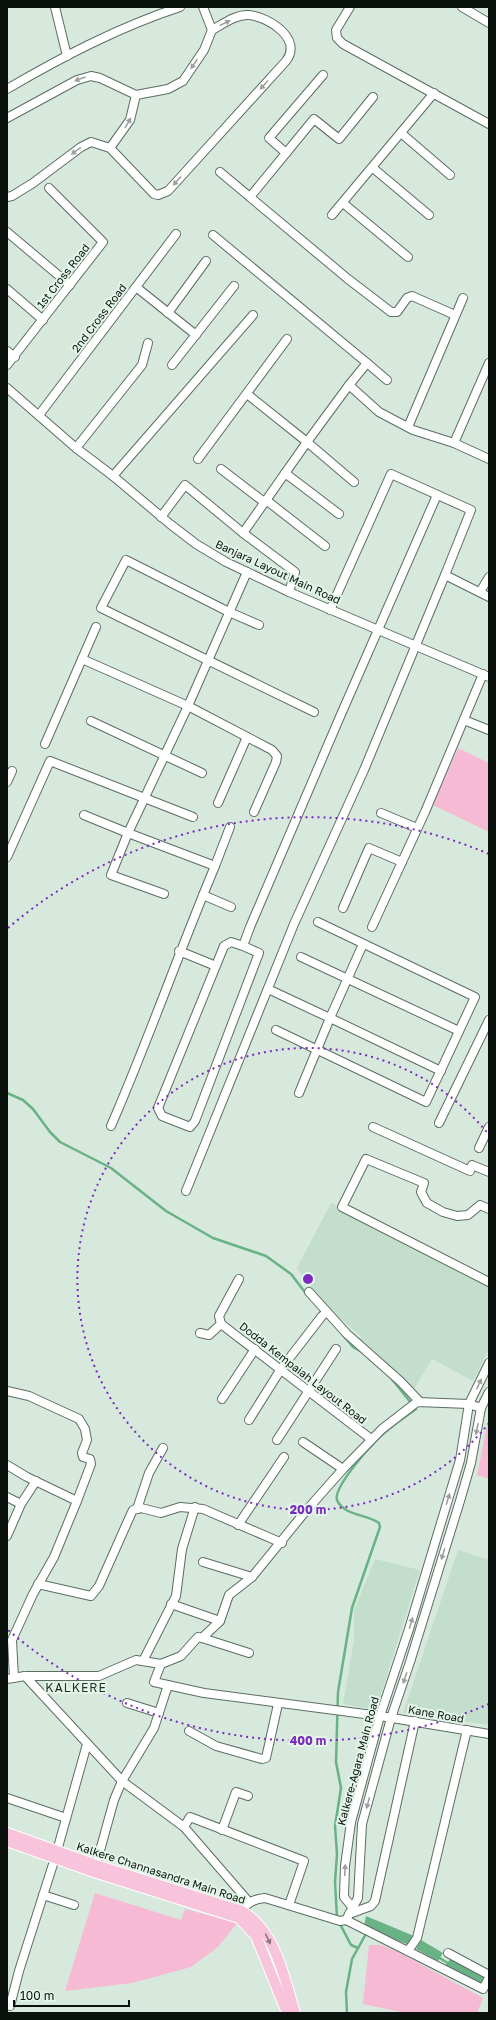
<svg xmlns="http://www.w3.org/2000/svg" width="496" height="2020" viewBox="0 0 496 2020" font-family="'Golos Text',sans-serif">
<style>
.built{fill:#c4decd}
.green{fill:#f7bad4}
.water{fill:#69b286}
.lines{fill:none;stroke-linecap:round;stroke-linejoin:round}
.stream{stroke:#69b286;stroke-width:2.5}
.minor-casing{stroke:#5c6d62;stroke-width:10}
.major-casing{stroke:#fff;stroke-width:12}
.minor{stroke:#fff;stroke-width:8}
.major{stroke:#f8c4db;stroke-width:10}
.oneway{fill:#9da09e}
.oneway2{fill:#8d747e}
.ring{fill:none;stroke:#7b2cbf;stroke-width:2;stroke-dasharray:2 4}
.labels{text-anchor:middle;stroke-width:4;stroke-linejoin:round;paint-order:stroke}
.street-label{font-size:11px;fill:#0b120d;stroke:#e3f6e9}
.neighbourhood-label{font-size:12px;letter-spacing:1px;fill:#223127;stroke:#e3f6e9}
.centre{fill:#7b2cbf;stroke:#e3f6e9;stroke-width:2}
.ring-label{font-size:12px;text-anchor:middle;font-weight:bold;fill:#7b2cbf;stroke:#e3f6e9;stroke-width:4;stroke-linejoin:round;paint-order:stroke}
</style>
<rect width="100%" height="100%" fill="#d6e9dc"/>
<g class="built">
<polygon points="331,1203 489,1281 489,1349 473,1381 432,1359 414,1389 359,1341 361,1336 321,1303 297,1268"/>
<polygon points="458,1550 489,1560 489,1725 403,1713"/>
<polygon points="375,1559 420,1570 376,1710 343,1704 354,1640 354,1610"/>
</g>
<g class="green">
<polygon points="458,748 489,763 489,832 433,805"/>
<polygon points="489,1416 489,1479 477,1475"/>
<polygon points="95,1893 181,1920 185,1909 237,1923 218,1947 191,1967 132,1983 65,1991"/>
<polygon points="369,1945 381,1945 398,1952 483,1998 477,2013 405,2013 363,2004"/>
</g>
<g class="water">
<polygon points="366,1916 414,1936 409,1945 364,1927"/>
<polygon points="421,1940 443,1953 438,1961 416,1949"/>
<polygon points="451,1958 484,1976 480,1985 445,1966"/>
</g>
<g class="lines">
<g class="stream">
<polyline points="7,1093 23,1100 33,1109 50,1132 60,1142 111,1168 166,1211 213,1238 266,1256 291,1274 307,1295"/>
<polyline points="342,1334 353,1347 362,1352"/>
<path d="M337 1918 335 1882 337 1854 335 1826 341 1788 336 1762 338 1692 352 1608 380 1527 379 1523C367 1514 344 1516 337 1500 333 1489 365 1452 373 1444 385 1430 401 1420 416 1409L391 1378"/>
<polyline points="339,1922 351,1945 358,1948"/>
<polyline points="438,1957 451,1965"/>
<polyline points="347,2013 346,1992 352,1959 367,1932"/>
</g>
<g class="minor-casing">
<g id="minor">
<polyline points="55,7 67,56"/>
<polyline points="350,7 336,30 337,38 343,44 489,124"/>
<polyline points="462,7 489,23"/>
<path d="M7 89C62 57 119 27 180 7"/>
<polyline points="7,118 77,80 91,76 100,78 136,95 168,89 183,81 204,50 212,30"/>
<polyline points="401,133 450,175"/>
<polyline points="110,148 130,120 136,95"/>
<polyline points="286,153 269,138 323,75"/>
<polyline points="373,168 429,215"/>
<polyline points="220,172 348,279 391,312 397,312 407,298 412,296 455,315"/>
<path d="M7 197 12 196 33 183 81 147 91 142 110 148 154 194 158 195 168 191 286 61C303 39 269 17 249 15 236 14 223 24 212 30L203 7"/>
<polyline points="250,197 314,119 339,139 373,97"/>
<polyline points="343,203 408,257"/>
<polyline points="332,215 434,93"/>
<polyline points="7,232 70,285"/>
<polyline points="213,235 367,363 349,385"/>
<polyline points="136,287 196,335"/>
<polyline points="7,289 43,320"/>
<polyline points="168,313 206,261"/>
<polyline points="7,351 15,357"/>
<polyline points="367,363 387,380"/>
<polyline points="7,365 103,242 49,188"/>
<polyline points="172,365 234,286"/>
<polyline points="7,388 76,448 113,476 170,524 196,544 226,562 289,592 489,677"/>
<polyline points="39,415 176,234"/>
<polyline points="408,427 463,298"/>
<polyline points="454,443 489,363"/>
<polyline points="76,448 142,365 148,343"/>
<polyline points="198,459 287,339"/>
<polyline points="221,469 264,502"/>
<polyline points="285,473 339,514"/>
<polyline points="113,476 253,315"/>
<polyline points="354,482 307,442 349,385 379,412 413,430 454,443 489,459"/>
<polyline points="266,500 325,546"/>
<polyline points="161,517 185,485 243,533 295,572 289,592"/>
<polyline points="243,533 307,442 247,394"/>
<polyline points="480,592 489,577"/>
<polyline points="330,610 391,474 471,510 445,575"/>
<polyline points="259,625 229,612 126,560 101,608 314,712"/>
<polyline points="82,659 96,627"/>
<polyline points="464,720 489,730"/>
<polyline points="91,721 202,773"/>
<polyline points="45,744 82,659 188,706 272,750 277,756 276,762 254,812"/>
<polyline points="7,782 12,771"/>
<polyline points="218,803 247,737"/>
<polyline points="381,813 417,828"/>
<polyline points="84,815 128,833 111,875 164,894"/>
<polyline points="7,857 50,761 193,817"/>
<polyline points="215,866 230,827"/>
<polyline points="203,895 231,907"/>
<polyline points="343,908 369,848 402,862"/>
<polyline points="372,927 425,812 483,674"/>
<polyline points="243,946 231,942 224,946 158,1108 162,1116 190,1127 195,1121 259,953 243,946 250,927 339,719 437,495"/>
<polyline points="179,951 211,964"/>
<polyline points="301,957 459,1031"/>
<polyline points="268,989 330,1018 363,944"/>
<polyline points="276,1030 426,1102 475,997 318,922"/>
<polyline points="299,1093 330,1018 441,1071"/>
<polyline points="439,1123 489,1020"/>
<path d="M111 1126C148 1041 179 952 215 866L128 833 188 706 247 572"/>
<polyline points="373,1127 470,1171 472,1165 489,1172"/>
<polyline points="479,1148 489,1127"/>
<polyline points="186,1191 294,924 364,770 445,575 489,597"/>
<polyline points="489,1209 480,1205 468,1215 457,1216 443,1212 427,1203 421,1192 424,1183 366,1159 342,1207 489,1282"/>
<polyline points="309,1292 347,1334 400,1381 420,1402"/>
<polyline points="221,1324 371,1439"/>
<polyline points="221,1324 219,1316 239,1279"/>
<polyline points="200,1333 209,1335 221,1324"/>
<polyline points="7,1391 29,1396 79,1419 85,1429 87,1440 82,1453 83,1457 90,1459 91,1464 77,1501"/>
<polyline points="222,1399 255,1349"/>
<polyline points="249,1420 281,1369 322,1316 327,1312"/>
<polyline points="277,1440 336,1349"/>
<polyline points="303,1442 343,1469"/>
<polyline points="7,1465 27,1477 77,1501 54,1557 33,1594 12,1640 14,1678"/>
<polyline points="7,1497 21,1504"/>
<polyline points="137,1509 149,1473 163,1448"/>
<polyline points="238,1525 284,1457"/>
<polyline points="7,1536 21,1504 36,1481"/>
<polyline points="203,1562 252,1577"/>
<polyline points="38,1584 91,1596 99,1586 131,1514 133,1510 141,1508 161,1513 180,1507 203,1509 282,1543"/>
<polyline points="171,1604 220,1621"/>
<polyline points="202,1638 249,1653"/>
<polyline points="143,1661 176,1596 182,1549 195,1507"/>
<polyline points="161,1664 154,1682 204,1693 380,1716 489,1734"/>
<polyline points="25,1676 122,1781 184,1827 249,1902"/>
<polyline points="7,1679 25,1676 99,1676 136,1660 161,1664 181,1656 198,1637 202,1638 220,1621 229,1595 252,1577 305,1512 343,1469 382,1429 417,1402 469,1404 481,1408"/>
<polyline points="127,1703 159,1713"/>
<polyline points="189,1731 216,1746 262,1759 266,1758 278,1704"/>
<polyline points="7,1798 66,1818"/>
<polyline points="184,1827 190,1817 304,1861 289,1905"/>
<polyline points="222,1830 236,1792 248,1796"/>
<polyline points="96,1865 114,1800 122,1781 154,1728 168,1685"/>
<polyline points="43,1895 74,1905"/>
<polyline points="352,1907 344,1897 345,1866 351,1822 380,1716 409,1629 460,1460 469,1404 489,1363"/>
<polyline points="349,1914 371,1906 375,1901 415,1721"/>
<path d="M241 1915C244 1903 254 1899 265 1898L340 1921 346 1920 358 1898 362 1824 391 1718 410 1662 460 1501 471 1463 481 1408 489 1392"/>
<polyline points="346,1920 483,1989 489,1978"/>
<polyline points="408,1951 417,1938 467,1730"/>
<polyline points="448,1953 489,1975"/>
<polyline points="10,2006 19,1971 55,1858 87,1744"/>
</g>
</g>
<g class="major-casing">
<g id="major">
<path d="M7 1833 96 1865 242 1911C276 1932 284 1977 295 2013"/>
<polyline points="7,1841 94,1872 239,1918 256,1936 287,2013"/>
</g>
</g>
<use href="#minor" class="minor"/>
<use href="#major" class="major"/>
</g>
<defs><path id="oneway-solid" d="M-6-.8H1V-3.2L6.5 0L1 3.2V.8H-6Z"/></defs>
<g class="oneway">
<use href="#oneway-solid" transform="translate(225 23) rotate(-26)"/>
<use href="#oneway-solid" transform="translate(194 64) rotate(124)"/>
<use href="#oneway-solid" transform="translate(80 79) rotate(160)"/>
<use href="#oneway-solid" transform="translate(264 85) rotate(132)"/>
<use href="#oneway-solid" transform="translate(128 123) rotate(-60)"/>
<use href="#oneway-solid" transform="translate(76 151) rotate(144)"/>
<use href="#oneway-solid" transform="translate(177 181) rotate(132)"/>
<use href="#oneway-solid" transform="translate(479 1384) rotate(-65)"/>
<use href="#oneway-solid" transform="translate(477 1429) rotate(101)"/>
<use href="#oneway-solid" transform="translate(448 1499) rotate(-73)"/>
<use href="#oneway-solid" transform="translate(443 1554) rotate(107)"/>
<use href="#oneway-solid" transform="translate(411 1623) rotate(-73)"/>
<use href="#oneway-solid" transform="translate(405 1678) rotate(109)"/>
<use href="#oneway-solid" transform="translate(368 1803) rotate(105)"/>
<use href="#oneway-solid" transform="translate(345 1870) rotate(-87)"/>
</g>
<use class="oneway2" href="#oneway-solid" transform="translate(268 1939) rotate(64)"/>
<g class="ring">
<path d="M489 1423A231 231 0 1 1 489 1135"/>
<path d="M489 1704A462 462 0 0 1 8 1630M8 928A462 462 0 0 1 489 854"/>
</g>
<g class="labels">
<g class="street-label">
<text transform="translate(63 276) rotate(-52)" y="4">1st Cross Road</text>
<text transform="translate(99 318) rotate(-53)" y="4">2nd Cross Road</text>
<text transform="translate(278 572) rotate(25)" y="4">Banjara Layout Main Road</text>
<text transform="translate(303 1373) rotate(38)" y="4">Dodda Kempaiah Layout Road</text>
<text transform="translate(436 1714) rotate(10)" y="4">Kane Road</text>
<text transform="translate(358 1761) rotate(-75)" y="4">Kalkere-Agara Main Road</text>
<text transform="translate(161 1873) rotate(18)" y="4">Kalkere Channasandra Main Road</text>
</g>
<g class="neighbourhood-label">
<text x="76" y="1692">KALKERE</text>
</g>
</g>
<circle cx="308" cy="1279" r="6" class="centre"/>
<g class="ring-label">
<text x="308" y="1514">200 m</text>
<text x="308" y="1745">400 m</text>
</g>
<rect width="496" height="2020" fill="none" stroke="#0b120d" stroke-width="16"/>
<path d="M14 2000v6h115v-6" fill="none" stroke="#0b120d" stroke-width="2"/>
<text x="20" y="2000" font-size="12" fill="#0b120d" stroke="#e3f6e9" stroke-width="3" paint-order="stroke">100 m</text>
</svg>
